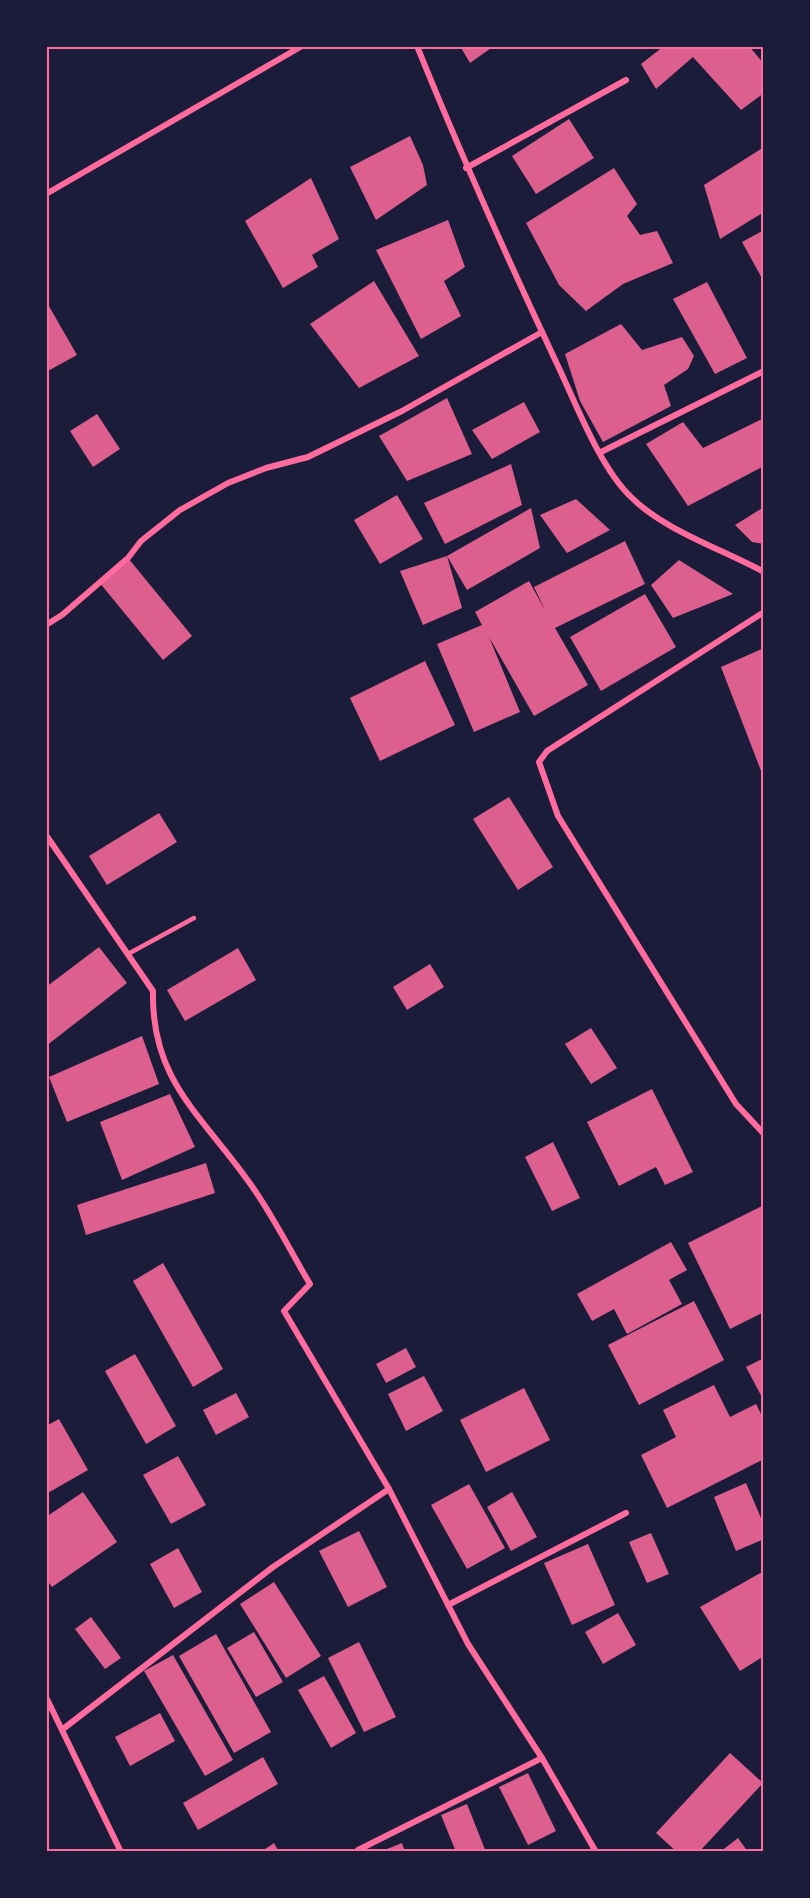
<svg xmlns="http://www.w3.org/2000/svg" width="810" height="1898" viewBox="0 0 810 1898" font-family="Commissioner,sans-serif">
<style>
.building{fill:#dd5f8e}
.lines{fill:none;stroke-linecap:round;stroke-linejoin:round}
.service{stroke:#ff6b9d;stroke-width:4.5}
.minor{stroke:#ff6b9d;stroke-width:6}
.neatline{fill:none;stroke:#ff6b9d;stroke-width:2}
</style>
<rect width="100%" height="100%" fill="#1b1b3a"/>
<g class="building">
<polygon points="460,46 494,46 470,63"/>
<polygon points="664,46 749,46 764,64 764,93 741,110 693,57 656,89 641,64"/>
<polygon points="569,119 594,158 536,194 512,156"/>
<polygon points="410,136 423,165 427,185 376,220 350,167"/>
<polygon points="764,147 764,212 720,239 704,185"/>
<polygon points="614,168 637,204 627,216 640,235 657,231 673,263 623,284 586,311 559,285 526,223"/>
<polygon points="311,178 339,239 312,255 318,267 283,288 245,221"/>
<polygon points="448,220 465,267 444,281 461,316 421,339 376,250"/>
<polygon points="764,230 764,282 742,242"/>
<polygon points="374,281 419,356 359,388 310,324"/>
<polygon points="707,282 747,358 715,374 673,299"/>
<polygon points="46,301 77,355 46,372"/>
<polygon points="621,324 642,350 682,337 694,356 688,369 664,385 671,406 603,442 580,401 565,354"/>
<polygon points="447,398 472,454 407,481 379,436"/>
<polygon points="524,402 540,432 492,459 472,430"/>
<polygon points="97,414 120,449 93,467 70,431"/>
<polygon points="764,418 764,466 688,506 646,444 683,422 703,448"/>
<polygon points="511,464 522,505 445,544 424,503"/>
<polygon points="397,495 423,539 380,564 354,520"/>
<polygon points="576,499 610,530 567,553 540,515"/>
<polygon points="764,507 764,544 752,542 735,525"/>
<polygon points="531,508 540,548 467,590 447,556"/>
<polygon points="625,541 645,584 555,628 588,685 534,716 489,637 520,712 474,732 437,644 482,625 475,612 529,581 545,610 534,587"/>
<polygon points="447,556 462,608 423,625 400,571"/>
<polygon points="128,558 192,636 163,660 99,582"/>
<polygon points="679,560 733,594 673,618 651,585"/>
<polygon points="645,594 676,647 601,691 570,637"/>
<polygon points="764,648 764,776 763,776 721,667"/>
<polygon points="425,661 455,725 380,761 350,698"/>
<polygon points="509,797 553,867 518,890 473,819"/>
<polygon points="159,813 177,842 107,885 89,856"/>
<polygon points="99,947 127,983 46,1046 46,987"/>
<polygon points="238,948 256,980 185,1021 167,990"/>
<polygon points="430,964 444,987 407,1010 393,987"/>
<polygon points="591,1028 617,1068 591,1084 565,1044"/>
<polygon points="142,1036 159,1084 67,1122 49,1077"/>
<polygon points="652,1089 693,1172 665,1185 656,1167 619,1186 587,1122"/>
<polygon points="170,1094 195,1147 122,1180 100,1122"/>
<polygon points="553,1142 580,1198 552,1211 525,1157"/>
<polygon points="206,1163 215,1193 86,1235 77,1205"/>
<polygon points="764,1205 764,1312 730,1329 688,1243"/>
<polygon points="671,1242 687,1270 669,1280 682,1304 627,1334 614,1309 592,1321 577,1294"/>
<polygon points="163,1263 223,1369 193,1387 133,1281"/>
<polygon points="694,1301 724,1360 639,1405 608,1345"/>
<polygon points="406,1348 416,1367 386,1383 376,1364"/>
<polygon points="135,1354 176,1426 146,1444 105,1371"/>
<polygon points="764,1358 764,1401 746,1367"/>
<polygon points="424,1376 443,1411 406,1431 388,1394"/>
<polygon points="714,1385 730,1417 756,1404 764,1420 764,1459 667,1508 641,1455 676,1437 663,1410"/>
<polygon points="524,1388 550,1440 486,1472 460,1420"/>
<polygon points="236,1393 249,1417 216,1435 203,1410"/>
<polygon points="59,1419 88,1470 46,1494 46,1426"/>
<polygon points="178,1456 206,1505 171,1524 143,1475"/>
<polygon points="746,1483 764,1525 764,1539 736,1551 714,1497"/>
<polygon points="469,1484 505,1548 467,1569 431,1505"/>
<polygon points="83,1492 117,1542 52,1587 46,1579 46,1517"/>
<polygon points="512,1492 537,1537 511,1551 487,1507"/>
<polygon points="359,1531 387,1587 348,1607 319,1551"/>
<polygon points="651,1533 669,1574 647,1583 629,1542"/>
<polygon points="588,1544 615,1605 572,1625 544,1563"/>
<polygon points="178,1548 202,1592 174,1608 150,1564"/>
<polygon points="764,1571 764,1656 740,1671 700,1607"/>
<polygon points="274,1582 321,1656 286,1678 240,1604"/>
<polygon points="618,1613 636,1645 603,1664 585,1632"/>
<polygon points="91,1617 121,1658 105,1669 75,1629"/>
<polygon points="254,1632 283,1682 256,1697 227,1648"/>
<polygon points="216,1634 271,1732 234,1753 179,1656"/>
<polygon points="359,1642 396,1717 364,1732 328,1658"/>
<polygon points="173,1655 233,1760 205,1776 144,1671"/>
<polygon points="324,1676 356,1733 331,1748 298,1690"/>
<polygon points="160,1713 175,1741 130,1766 115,1737"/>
<polygon points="730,1753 763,1783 699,1852 677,1852 656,1833"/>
<polygon points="263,1757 278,1784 198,1830 183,1803"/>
<polygon points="528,1773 556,1831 528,1845 499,1787"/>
<polygon points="467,1804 486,1852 456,1852 441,1815"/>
<polygon points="738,1838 748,1852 720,1852"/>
<polygon points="274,1843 279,1852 261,1852"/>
<polygon points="402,1843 405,1852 382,1852 382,1851"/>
</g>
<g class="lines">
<polyline class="service" points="128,954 194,918"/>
<g class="minor">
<path d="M417 46C461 155 508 260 558 366 576 404 600 467 630 496 663 530 722 549 764 572"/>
<polyline points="466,168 626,80"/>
<polyline points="46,194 302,46"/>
<polyline points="601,452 764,371"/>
<polyline points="764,612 547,751 539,762 558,816 736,1104 764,1134"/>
<polyline points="46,625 62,615 128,558 141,541 180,510 228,483 266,468 308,457 402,411 542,332"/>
<path d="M46 835 153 991C151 1078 199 1113 246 1178 271 1211 289 1249 310 1284L284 1311 389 1489 468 1644 542 1758 596 1852"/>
<polyline points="448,1605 626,1513"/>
<polyline points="46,1697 121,1852"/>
<polyline points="63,1729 273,1567 389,1489"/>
<polyline points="358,1850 542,1758"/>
</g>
</g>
<rect width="810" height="1898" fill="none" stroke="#1b1b3a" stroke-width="96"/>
<rect x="48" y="48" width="714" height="1802" class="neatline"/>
</svg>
